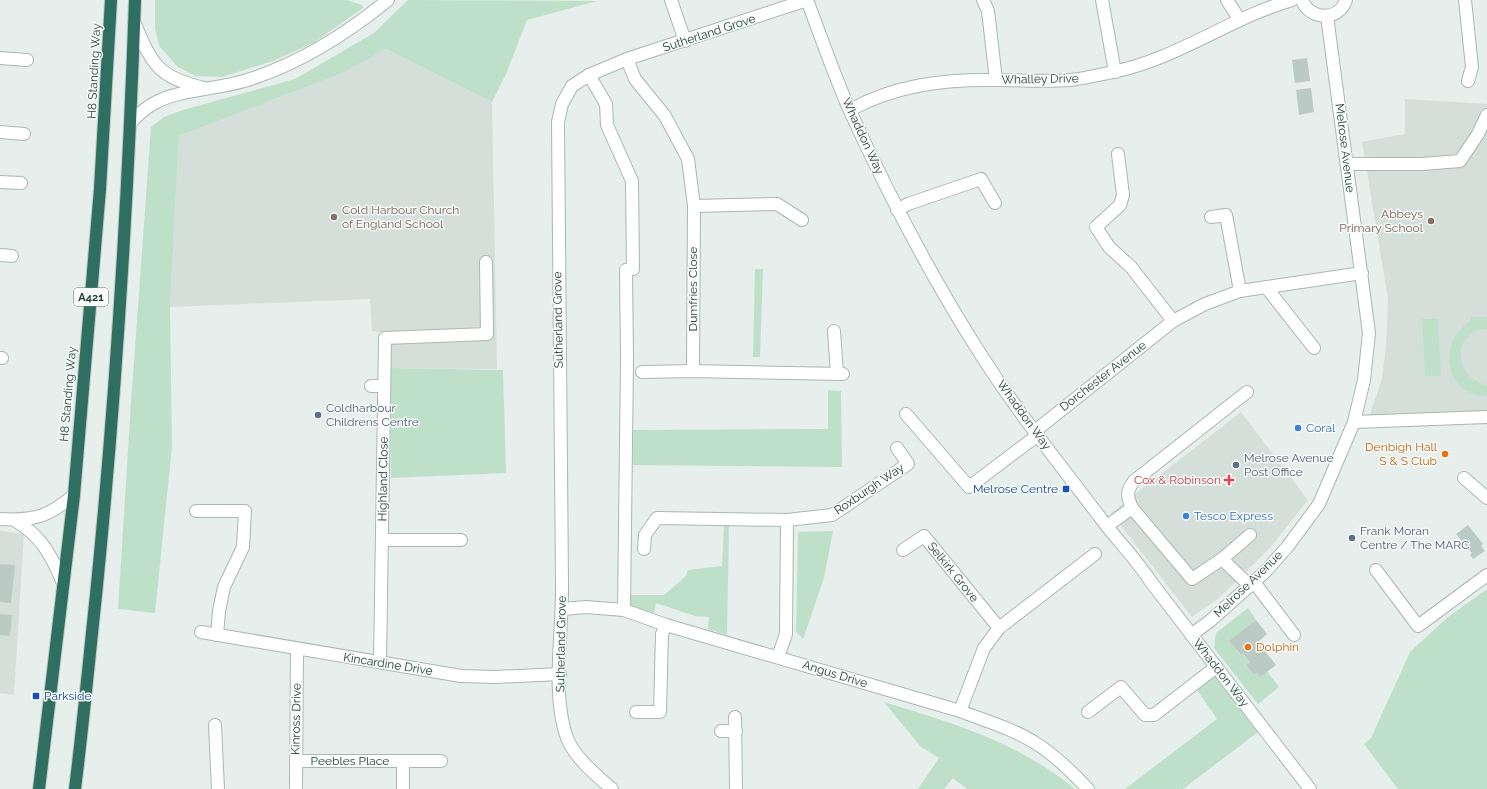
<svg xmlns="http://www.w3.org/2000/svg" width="1487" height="789" viewBox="0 0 1487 789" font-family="Raleway,sans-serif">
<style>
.built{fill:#d4dfda}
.green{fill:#bfe0c8}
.building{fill:#bbcac4}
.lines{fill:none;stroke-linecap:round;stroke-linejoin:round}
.minor-casing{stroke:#a8b8b2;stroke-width:14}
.highway-casing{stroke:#c2cac8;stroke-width:14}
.minor{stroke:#fff;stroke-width:12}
.highway{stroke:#2f6f62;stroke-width:12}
.education-dot{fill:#8d6e63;stroke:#f7fbf9;stroke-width:1.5}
.service-dot{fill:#5c6f8a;stroke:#f7fbf9;stroke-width:1.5}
.shop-dot{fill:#3f7fe0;stroke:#f7fbf9;stroke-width:1.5}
.food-dot{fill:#e8710a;stroke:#f7fbf9;stroke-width:1.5}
.health-dot{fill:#e0444e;stroke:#f7fbf9;stroke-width:1.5}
.transit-dot{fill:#1a4fb4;stroke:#f7fbf9;stroke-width:1.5}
.labels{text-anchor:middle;stroke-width:3;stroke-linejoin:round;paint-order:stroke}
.shield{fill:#f7fbf9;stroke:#637a73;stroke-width:1}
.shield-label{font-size:11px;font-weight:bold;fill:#24423a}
.street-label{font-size:12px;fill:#24423a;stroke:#f7fbf9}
.education-label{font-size:12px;fill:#785e54;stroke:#f7fbf9;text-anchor:start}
.service-label{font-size:12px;fill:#4e5e75;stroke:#f7fbf9;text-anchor:start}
.shop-label{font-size:12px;fill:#366cbe;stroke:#f7fbf9;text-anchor:start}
.food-label{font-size:12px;fill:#c56008;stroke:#f7fbf9;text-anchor:end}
.health-label{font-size:12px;fill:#be3a42;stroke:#f7fbf9;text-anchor:end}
.transit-label{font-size:12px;fill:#164399;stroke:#f7fbf9;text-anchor:end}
</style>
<rect width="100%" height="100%" fill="#e6efeb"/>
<g class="built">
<polygon points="386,49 492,102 497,369 388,368 388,333 372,331 370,299 170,307 179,136 340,74"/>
<polygon points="1405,99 1487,104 1487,411 1369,417 1382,379 1386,347 1388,299 1362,142 1405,134"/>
<polygon points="1241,412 1308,500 1270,548 1219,598 1192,617 1111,513"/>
<polygon points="0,531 24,534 14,695 0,693"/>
</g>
<g class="green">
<polygon points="155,0 347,0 362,5 363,8 313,43 273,61 222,77 196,76 178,67 160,47 155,29"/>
<polygon points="408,0 597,1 527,20 506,74 492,102 386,49 340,74 179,136 170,307 172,447 155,613 118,609 131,402 151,127 164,117 183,110 295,79 374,33"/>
<polygon points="755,269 763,269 760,357 753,357"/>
<path d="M1471 317H1487V329C1453 330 1451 376 1487 385V396C1446 396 1435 342 1471 321Z"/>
<polygon points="1422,319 1438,319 1441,376 1425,376"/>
<polygon points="391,368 503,370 506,473 391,478"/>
<polygon points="828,390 841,391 842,467 633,465 633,430 828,429"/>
<polygon points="724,526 729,526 727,635 708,629 709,617 695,616 656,603 654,613 629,606 630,595 664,595 685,577 688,570 722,566"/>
<polygon points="833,531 824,578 803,639 796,631 798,532"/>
<polygon points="1487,589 1487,789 1398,789 1364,744 1371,738 1410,652 1448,617"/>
<polygon points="1248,608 1256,620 1230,641 1240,655 1243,653 1250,662 1246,665 1254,675 1257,673 1267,671 1279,687 1258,704 1214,648 1216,633"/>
<polygon points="1215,676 1258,732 1183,789 1125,789 1217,719 1197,690"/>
<path d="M884 702C955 724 1016 741 1075 789H967L953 778 944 789H918L939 758 920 746Z"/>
</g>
<g class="building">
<polygon points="1307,58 1310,81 1295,83 1292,60"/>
<polygon points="1311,88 1314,112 1299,115 1296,90"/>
<polygon points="1468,525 1483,544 1481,546 1485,551 1473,559 1470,555 1472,553 1456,534"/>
<polygon points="0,564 15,565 11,603 0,602"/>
<polygon points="0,614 12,615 10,636 0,635"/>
<polygon points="1256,620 1267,634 1258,642 1276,665 1260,677 1257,673 1254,675 1246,665 1250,662 1243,653 1241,655 1229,641"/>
</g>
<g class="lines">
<g class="minor-casing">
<g id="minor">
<polyline points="671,0 685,41"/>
<path d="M807 0C821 37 834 75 850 111 889 196 932 279 983 358 1019 414 1062 467 1102 520 1118 541 1137 560 1151 582L1310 789"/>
<polyline points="983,0 988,11 996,80"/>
<polyline points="1102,0 1115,72"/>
<polyline points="1227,0 1239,19"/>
<path d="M1302 0C1309 20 1339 22 1346 0"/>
<polyline points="1465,0 1472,67 1468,81"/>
<path d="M134 22C152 64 157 77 204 88"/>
<polyline points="0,58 27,60"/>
<polyline points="627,59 635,79 665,116 688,159 694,206 693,371"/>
<polyline points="589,75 606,104 607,125 632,181 633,269 626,270 627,359 624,610"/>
<path d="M850 110C895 85 945 79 996 80 1021 80 1046 82 1071 80 1085 78 1099 75 1113 72 1177 59 1230 18 1292 0"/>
<path d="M132 121C138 115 145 108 153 104 175 90 218 89 244 81 297 65 345 35 388 0"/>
<polyline points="0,132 24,134"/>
<polyline points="1118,154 1123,195 1120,205 1096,227 1109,247 1131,267 1173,321"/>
<polyline points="1347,164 1422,164 1460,161 1478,134 1487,115"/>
<polyline points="0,182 21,183"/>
<polyline points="694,206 777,204 802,220"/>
<polyline points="897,210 908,204 981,179 995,203"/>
<polyline points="1211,217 1226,215 1240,291"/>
<polyline points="0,255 12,256"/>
<polyline points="1266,287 1314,348"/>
<polyline points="834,331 837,374"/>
<polyline points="0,358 2,358"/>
<polyline points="642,372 693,371 843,374"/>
<polyline points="371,386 384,386"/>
<path d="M1247 392 1134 481C1126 491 1127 497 1132 508L1192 579 1222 559 1250 535"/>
<polyline points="906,414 969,487 1038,435"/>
<polyline points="1354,422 1487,417"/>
<polyline points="1035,431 1173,321 1205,304 1240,291 1362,273"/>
<polyline points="1464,478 1487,498"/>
<polyline points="196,511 245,511 243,547 224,587 219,611 217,635"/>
<path d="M0 519C34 521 48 517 74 495"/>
<path d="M14 520C42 536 51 555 63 583"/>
<polyline points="1107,526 1132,508"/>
<polyline points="382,540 461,540"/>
<polyline points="644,549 645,535 657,518 787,520 832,515 908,464 897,448"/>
<polyline points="903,550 924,536 999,628"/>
<polyline points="1222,559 1250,586"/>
<polyline points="1376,570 1418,626 1487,575"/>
<polyline points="1254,582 1294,635"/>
<path d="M563 609 586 607 624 610 666 625 960 711C986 721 1014 729 1037 744 1056 756 1073 773 1088 789"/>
<polyline points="201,632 461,676 495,677 560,674"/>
<polyline points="1191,635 1210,621 1266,571 1288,546 1319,504 1354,422 1364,380 1369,333 1327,16"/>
<polyline points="778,657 786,634 787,520"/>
<polyline points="380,662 385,338 487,334 486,262"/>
<polyline points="960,711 984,648 999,628 1095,554"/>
<polyline points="636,712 660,712 662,634 666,625"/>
<polyline points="1088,712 1121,687 1145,715 1154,715 1216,667"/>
<polyline points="735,717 736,789"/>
<polyline points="215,725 218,789"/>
<polyline points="721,731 736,731"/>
<polyline points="296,761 441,761"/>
<polyline points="296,789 297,649"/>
<polyline points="403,789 403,761"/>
<path d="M612 789C596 775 575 758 567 738 551 694 563 630 562 584 560 430 558 276 558 122L562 104 572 86 589 75 627 59 807 0"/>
</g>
</g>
<g class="highway-casing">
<g id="highway">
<polyline points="39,789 74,495 100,189 111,0"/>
<path d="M75 789C83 725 89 660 96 595 116 397 128 200 135 0"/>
</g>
</g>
<use href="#minor" class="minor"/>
<use href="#highway" class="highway"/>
</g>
<g class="education-dot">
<circle cx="334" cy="217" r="4"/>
<circle cx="1431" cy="221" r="4"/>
</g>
<g class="service-dot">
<circle cx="318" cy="415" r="4"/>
<circle cx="1236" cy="465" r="4"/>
<circle cx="1352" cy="538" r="4"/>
</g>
<g class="shop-dot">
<circle cx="1298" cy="428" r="4"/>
<circle cx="1186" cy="516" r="4"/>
</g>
<g class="food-dot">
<circle cx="1445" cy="454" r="4"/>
<circle cx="1248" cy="647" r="4"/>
</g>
<path class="health-dot" d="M1227 474h4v4h4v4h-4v4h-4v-4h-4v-4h4z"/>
<g class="transit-dot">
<rect x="1062" y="485" width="8" height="8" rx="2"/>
<rect x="32" y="692" width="8" height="8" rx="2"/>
</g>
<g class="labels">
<rect class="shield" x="74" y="288" width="34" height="18" rx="3"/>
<g class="shield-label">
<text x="91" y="301">A421</text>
</g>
<g class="street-label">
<text transform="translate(709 33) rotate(-18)" y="4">Sutherland Grove</text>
<text transform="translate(94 71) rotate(-87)" y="4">H8 Standing Way</text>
<text transform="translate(1040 79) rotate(-1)" y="4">Whalley Drive</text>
<text transform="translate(863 136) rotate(65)" y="4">Whaddon Way</text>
<text transform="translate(1345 148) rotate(83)" y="4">Melrose Avenue</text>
<text transform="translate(693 289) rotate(-90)" y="4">Dumfries Close</text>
<text transform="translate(558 320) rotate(-91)" y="4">Sutherland Grove</text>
<text transform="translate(1103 376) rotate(-38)" y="4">Dorchester Avenue</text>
<text transform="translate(68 394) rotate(-85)" y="4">H8 Standing Way</text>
<text transform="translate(1024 415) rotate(54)" y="4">Whaddon Way</text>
<text transform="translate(383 479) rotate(-89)" y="4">Highland Close</text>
<text transform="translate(869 489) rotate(-34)" y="4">Roxburgh Way</text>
<text transform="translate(953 572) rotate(51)" y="4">Selkirk Grove</text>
<text transform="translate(1248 584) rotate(-44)" y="4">Melrose Avenue</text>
<text transform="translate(561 644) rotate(-89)" y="4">Sutherland Grove</text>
<text transform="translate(388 664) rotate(9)" y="4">Kincardine Drive</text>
<text transform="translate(1221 673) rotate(52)" y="4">Whaddon Way</text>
<text transform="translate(835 674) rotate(17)" y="4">Angus Drive</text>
<text transform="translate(296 719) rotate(-89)" y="4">Kinross Drive</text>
<text x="350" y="765">Peebles Place</text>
</g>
<g class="education-label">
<text x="342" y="214">Cold Harbour Church<tspan x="342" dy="14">of England School</tspan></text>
<text x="1423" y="218" text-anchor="end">Abbeys<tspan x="1423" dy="14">Primary School</tspan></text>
</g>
<g class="service-label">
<text x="326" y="412">Coldharbour<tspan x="326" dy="14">Childrens Centre</tspan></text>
<text x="1244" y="462">Melrose Avenue<tspan x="1244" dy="14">Post Office</tspan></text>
<text x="1360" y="535">Frank Moran<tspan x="1360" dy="14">Centre / The MARC</tspan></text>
</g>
<g class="shop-label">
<text x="1306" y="432">Coral</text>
<text x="1194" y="520">Tesco Express</text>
</g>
<g class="food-label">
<text x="1437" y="451">Denbigh Hall<tspan x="1437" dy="14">S &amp; S Club</tspan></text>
<text x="1256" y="651" text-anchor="start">Dolphin</text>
</g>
<g class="health-label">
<text x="1221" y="484">Cox &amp; Robinson</text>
</g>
<g class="transit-label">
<text x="1058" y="493">Melrose Centre</text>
<text x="44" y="700" text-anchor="start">Parkside</text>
</g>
</g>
</svg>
